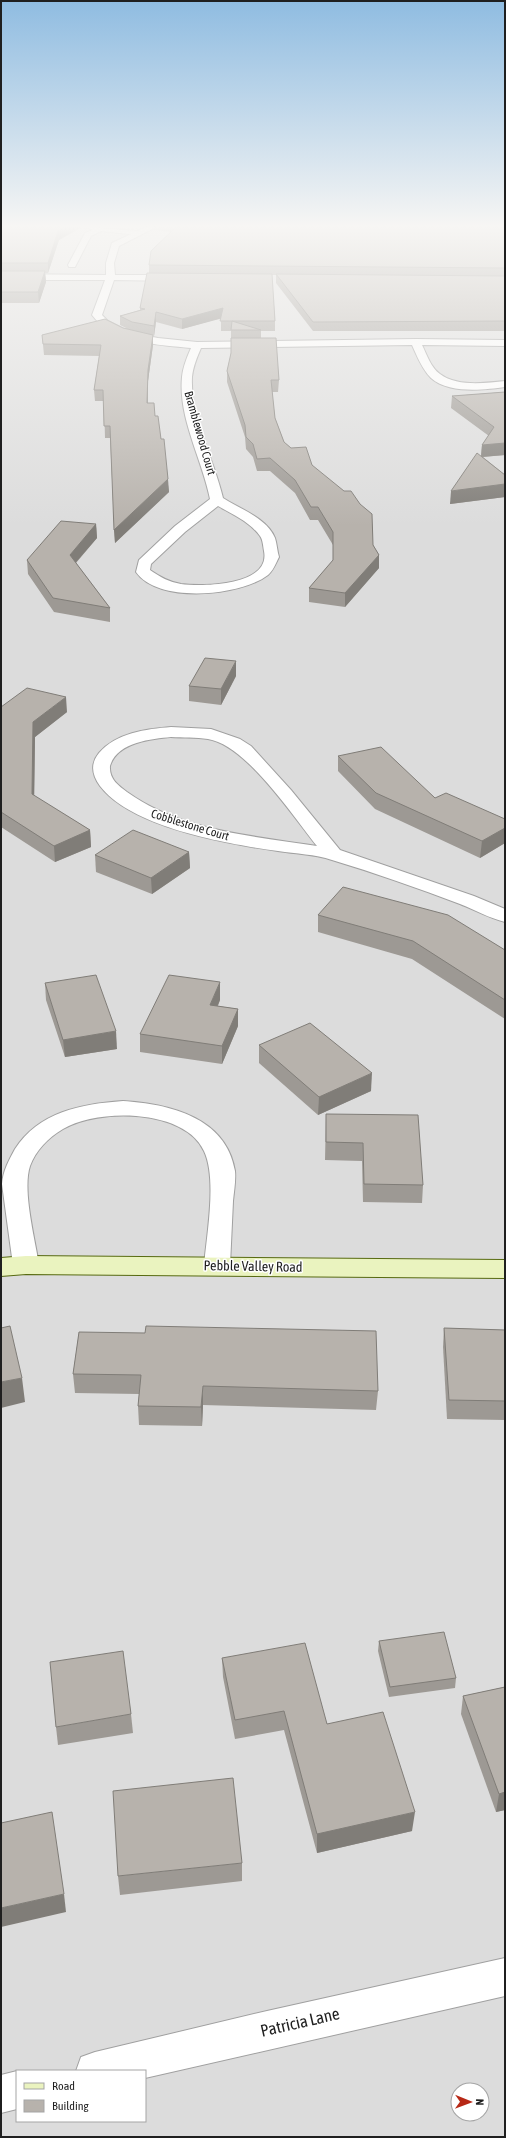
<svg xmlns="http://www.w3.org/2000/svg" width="506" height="2138" viewBox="0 0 506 2138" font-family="'Asap Condensed',sans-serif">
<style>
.residential{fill:#dcdcdc;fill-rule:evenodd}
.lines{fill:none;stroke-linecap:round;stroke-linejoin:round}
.lane-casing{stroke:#a0a0a0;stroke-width:2}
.street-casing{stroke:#a0a0a0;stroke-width:2}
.secondary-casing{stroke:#576a11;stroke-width:2}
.lane{fill:#fff;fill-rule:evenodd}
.street{fill:#fff;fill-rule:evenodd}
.secondary{fill:#eaf3bf;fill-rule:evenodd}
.wall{fill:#9d9994}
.shaded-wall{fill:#807d78}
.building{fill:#b7b2ac;stroke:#807d78}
.labels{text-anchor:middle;stroke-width:3;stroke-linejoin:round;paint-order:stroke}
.far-street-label{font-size:12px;fill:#1f1f1f;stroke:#fff}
.street-label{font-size:14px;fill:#1f1f1f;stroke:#fff}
.near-street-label{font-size:17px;fill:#1f1f1f;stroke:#fff}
</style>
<rect width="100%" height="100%" fill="#eeece6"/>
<path class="residential" d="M1 227H505V2137H1ZM17 2071H145V2121H17ZM458 2090H482V2114H458Z"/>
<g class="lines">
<g class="lane-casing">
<polygon id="lane" points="86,227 138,231 142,233 138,235 101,231 91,236 75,267 69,267 68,265 85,233 93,230"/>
</g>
<g class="street-casing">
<g id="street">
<path d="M146 227H156L119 246 114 263 115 275H176L180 278 176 281 114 280 102 315 108 321 132 333 158 338 197 342 416 339 505 340V346L422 345C427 355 431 368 440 374 457 387 486 383 505 381V387C484 390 449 394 431 378 422 369 417 356 412 345L201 348C197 357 193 367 192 377 190 418 214 459 223 498 240 509 267 518 275 538 277 544 277 551 279 557 276 563 273 571 268 575 241 596 158 604 136 572L139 560 175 526 210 499C202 459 178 418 182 377 183 367 187 357 191 348 159 345 113 343 92 315L105 280H1V274L106 275V263L112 243ZM218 506C232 514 250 522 260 536 263 540 263 546 264 551 271 586 202 587 181 584 169 582 160 577 150 570L151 564 185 532Z"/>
<path d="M171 727 211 729 240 739 251 746 291 790 340 850 474 896 505 909V922C489 918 475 910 460 904 418 888 375 873 332 860 315 854 296 854 278 851 228 844 132 828 100 786 92 775 90 764 99 753 116 733 146 729 171 727ZM171 737C183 738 196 737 208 739 246 745 293 816 317 846 253 836 181 831 127 792 118 785 109 779 110 766 117 742 151 739 171 737Z"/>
<path d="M123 1101C169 1104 226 1117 235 1171 236 1180 234 1191 233 1201 232 1222 231 1244 230 1265L226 1271 217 1274 208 1271 204 1265C207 1234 217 1178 204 1151 185 1109 98 1108 63 1129 48 1138 36 1150 30 1166 22 1190 35 1239 39 1265L35 1271 26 1274 17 1271 13 1265 2 1184C3 1171 9 1160 15 1149 39 1112 81 1104 123 1101Z"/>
<polygon points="505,1958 505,1996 145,2078 145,2071 76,2071 81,2057 95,2052 267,2011"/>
<polygon points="17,2071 17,2109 1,2113 1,2075"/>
</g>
</g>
<g class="secondary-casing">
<polygon id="secondary" points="26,1256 505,1260 505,1278 26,1274 1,1276 1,1258"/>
</g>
<use href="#lane" class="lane"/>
<use href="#street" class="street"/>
<use href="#secondary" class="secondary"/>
</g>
<g class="wall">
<polygon points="1,227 82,227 59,240 48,273 45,273 46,282 39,303 1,303"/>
<polygon points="154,227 505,227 505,331 313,331 276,283 276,275 272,275 275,321 275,331 261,331 261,338 279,380 278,392 272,392 275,418 284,442 312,465 373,545 379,555 379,568 345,607 309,602 309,588 333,561 333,545 318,520 310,520 295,493 270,471 257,471 253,457 246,449 245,437 227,382 227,371 231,353 231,331 221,331 221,318 182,329 156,322 154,336 153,335 153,345 148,381 148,403 155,416 161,439 169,492 115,543 110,438 105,438 104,401 95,401 94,390 99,356 44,355 42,335 123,328 126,328 120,325 120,316 140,310 140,308 149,273 149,265 171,232 154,230"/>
<polygon points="505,392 505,455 483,457 505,475 505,497 450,504 481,456 482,445 489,436 451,408 452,396"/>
<polygon points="96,524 97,538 76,563 110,608 110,622 54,612 28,574 27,560"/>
<polygon points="236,676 221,705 189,701 189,686"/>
<polygon points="1,707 67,712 35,737 34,796 90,830 91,847 55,862 1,827"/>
<polygon points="338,756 435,798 505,819 505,843 480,858 375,809 338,771"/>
<polygon points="189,852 190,868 152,894 96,872 95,855"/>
<polygon points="318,915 505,950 505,1019 412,959 318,932"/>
<polygon points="45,983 117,1049 65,1057 46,1000"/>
<polygon points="220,1000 218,1006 238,1009 238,1026 222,1064 140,1052 140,1034"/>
<polygon points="259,1045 371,1091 318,1115 259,1063"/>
<polygon points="326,1114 423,1185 422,1203 363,1202 362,1161 325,1160"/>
<polygon points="444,1328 505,1330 505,1420 447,1419 443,1347"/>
<polygon points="79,1332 378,1391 376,1410 203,1405 202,1426 139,1425 138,1406 139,1394 75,1393 73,1374"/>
<polygon points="379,1641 456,1678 455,1688 389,1697 378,1651"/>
<polygon points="222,1658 327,1724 412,1831 317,1853 284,1730 235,1739 223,1677"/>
<polygon points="505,1687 505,1810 496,1812 461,1714 463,1696"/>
<polygon points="131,1714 133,1733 58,1745 56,1727"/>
<polygon points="242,1863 242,1881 120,1895 118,1876"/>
</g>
<g class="shaded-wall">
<polygon points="65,227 82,227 59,240 48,273 48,263 58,231"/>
<polygon points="45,271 46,282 39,303 38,292"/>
<polygon points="223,308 223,318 182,329 182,319"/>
<polygon points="156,312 156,322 154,336 154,326"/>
<polygon points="153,335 153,345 148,381 147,415 147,403 148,370"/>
<polygon points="505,443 505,455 481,457 482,445"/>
<polygon points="168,479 169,492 115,543 114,530"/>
<polygon points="505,484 505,497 450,504 451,491"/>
<polygon points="96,524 97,538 71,568 70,555"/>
<polygon points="379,555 379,568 345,607 345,593"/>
<polygon points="236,661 236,676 221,705 221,689"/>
<polygon points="66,697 67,712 35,737 34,811 32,794 33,722"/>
<polygon points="505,828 505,843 480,858 482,841"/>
<polygon points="90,830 91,847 55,862 54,846"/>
<polygon points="189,852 190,868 152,894 151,878"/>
<polygon points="220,982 220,1000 210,1022 210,1005"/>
<polygon points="238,1009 238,1026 222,1064 222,1046"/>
<polygon points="116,1031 117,1049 65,1057 63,1040"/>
<polygon points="372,1073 371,1091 318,1115 319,1097"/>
<polygon points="22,1378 25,1402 1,1408 1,1382"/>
<polygon points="203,1386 203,1405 202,1426 201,1407"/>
<polygon points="505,1792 505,1810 496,1812 499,1794"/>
<polygon points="415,1812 412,1831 317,1853 317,1834"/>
<polygon points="64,1894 66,1912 1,1927 1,1908"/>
</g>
<g class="building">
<polygon points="1,227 65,227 58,231 48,263 1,263"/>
<polygon points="176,227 505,227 505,268 149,265 151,251"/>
<polygon points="1,271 45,271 38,292 1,292"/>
<polygon points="147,273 272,274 275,321 232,321 261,330 231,330 232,321 220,321 223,308 182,319 156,312 154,326 132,322 120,316 145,309 140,308"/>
<polygon points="276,274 505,276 505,321 313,322"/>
<polygon points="105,319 123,328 153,335 148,370 147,403 154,403 155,416 158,416 161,439 164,439 168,479 114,530 110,426 104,426 103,390 94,390 101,345 43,344 42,335"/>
<polygon points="231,338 276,338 279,380 271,380 275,418 284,442 291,448 306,447 312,465 344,491 351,491 360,504 372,514 373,545 379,555 345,593 309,588 333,560 333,532 318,507 311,507 295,480 270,458 257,459 253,444 246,437 245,425 227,371 231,353"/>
<polygon points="505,392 505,443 482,445 494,427 452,396"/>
<polygon points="477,453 505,475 505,484 451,491"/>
<polygon points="61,521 96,524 70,555 110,608 53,598 27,560"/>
<polygon points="205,658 236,661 221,689 189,686"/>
<polygon points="27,688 66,697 33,722 32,794 90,830 54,846 1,812 1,707"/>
<polygon points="381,747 435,798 446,793 505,819 505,828 482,841 376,793 338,756"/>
<polygon points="133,830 189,852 151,878 95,855"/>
<polygon points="343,887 448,915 505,950 505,1000 413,941 318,915"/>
<polygon points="96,975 116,1031 63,1040 45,983"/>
<polygon points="169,975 220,982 210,1005 238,1009 222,1046 140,1034"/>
<polygon points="310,1023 372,1073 319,1097 259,1045"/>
<polygon points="326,1114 418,1115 423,1185 364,1184 363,1143 326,1142"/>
<polygon points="10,1326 22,1378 1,1382 1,1328"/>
<polygon points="146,1326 376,1331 378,1391 203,1386 201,1407 138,1406 141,1375 73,1374 79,1332 145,1333"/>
<polygon points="444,1328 505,1330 505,1401 449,1400"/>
<polygon points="444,1632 456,1678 390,1687 379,1641"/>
<polygon points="305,1643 327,1724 383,1712 415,1812 317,1834 284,1711 235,1720 222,1658"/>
<polygon points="123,1651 131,1714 56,1727 50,1662"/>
<polygon points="505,1687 505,1792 499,1794 463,1696"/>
<polygon points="233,1778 242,1863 118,1876 113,1791"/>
<polygon points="52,1812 64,1894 1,1908 1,1823"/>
</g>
<linearGradient id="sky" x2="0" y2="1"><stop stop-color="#8fbce1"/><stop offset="0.43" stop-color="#f7f6f4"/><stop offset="1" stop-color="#f7f6f4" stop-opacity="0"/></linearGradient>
<rect width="506" height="526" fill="url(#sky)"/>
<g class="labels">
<g class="far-street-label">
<text transform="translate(200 433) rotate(74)" y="4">Bramblewood Court</text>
<text transform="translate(190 825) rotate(17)" y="4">Cobblestone Court</text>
</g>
<g class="street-label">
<text transform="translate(253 1266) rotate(1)" y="5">Pebble Valley Road</text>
</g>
<g class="near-street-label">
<text transform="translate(300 2022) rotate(-13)" y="6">Patricia Lane</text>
</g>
</g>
<rect width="506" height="2138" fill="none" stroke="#1f1f1f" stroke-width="4"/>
<rect x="16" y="2070" width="130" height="52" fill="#ffffff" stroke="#a5a5a5"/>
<rect x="24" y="2083" width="20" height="6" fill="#eaf3bf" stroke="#a5a5a5"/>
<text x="52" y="2090" font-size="12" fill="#1f1f1f">Road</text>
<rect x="24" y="2100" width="20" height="12" fill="#b7b2ac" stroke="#a5a5a5"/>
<text x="52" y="2110" font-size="12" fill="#1f1f1f">Building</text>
<g transform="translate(470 2102) rotate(91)"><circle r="19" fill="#ffffff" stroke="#a5a5a5"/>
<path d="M0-3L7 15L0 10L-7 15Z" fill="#b72816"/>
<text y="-6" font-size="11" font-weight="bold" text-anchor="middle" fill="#1f1f1f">N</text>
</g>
</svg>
